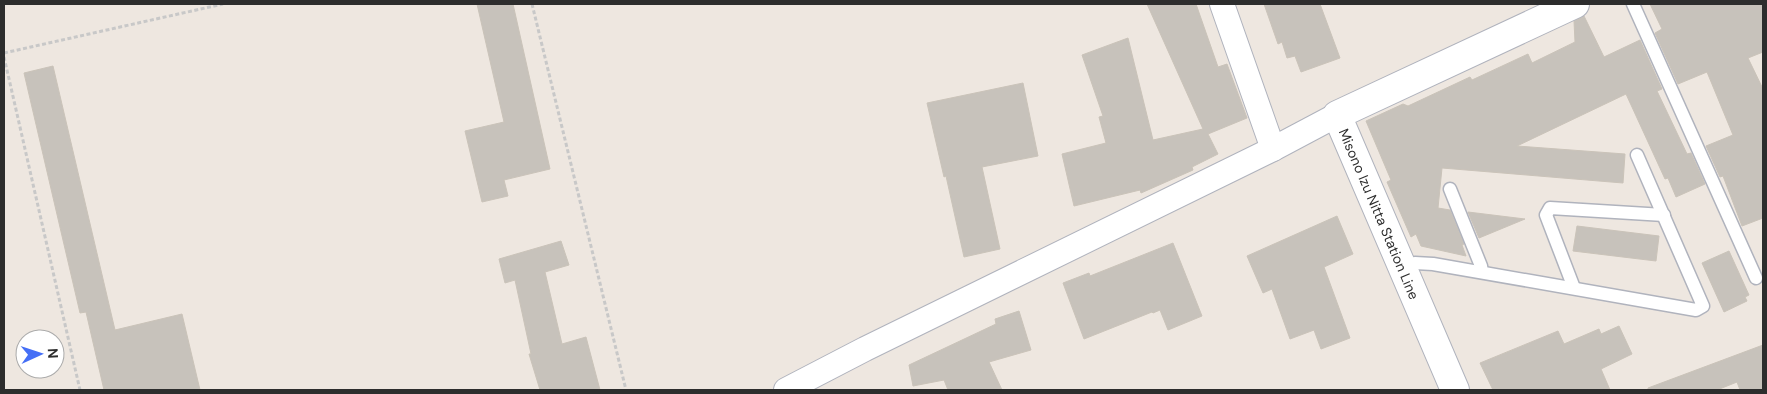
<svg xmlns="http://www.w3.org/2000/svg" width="1767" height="394" viewBox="0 0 1767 394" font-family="'DM Sans',sans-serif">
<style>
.building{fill:#c7c2bb;stroke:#cac3b9}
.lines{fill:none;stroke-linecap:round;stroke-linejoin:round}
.lane-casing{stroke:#b0b3bd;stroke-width:15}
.street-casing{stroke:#b0b3bd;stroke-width:26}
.secondary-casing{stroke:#b0b3bd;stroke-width:30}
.path{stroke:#c8c8c8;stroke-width:3;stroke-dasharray:4 2.5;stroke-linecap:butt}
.lane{stroke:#fff;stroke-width:12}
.street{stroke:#fff;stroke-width:24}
.secondary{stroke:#fff;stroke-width:28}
.labels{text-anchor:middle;stroke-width:4;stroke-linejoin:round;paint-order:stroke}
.street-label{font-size:14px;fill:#2d2d2d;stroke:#fff}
</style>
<rect width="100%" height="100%" fill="#eee7e0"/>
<g class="building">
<polygon points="477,4 513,4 550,169 504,180 508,196 482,202 465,131 504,122"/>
<polygon points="1147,4 1196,4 1218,67 1227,64 1247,118 1208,134 1218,154 1192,167 1193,170 1141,193 1140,190 1074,206 1062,154 1106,143 1099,117 1103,116 1082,55 1128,38 1153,140 1203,129"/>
<polygon points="1264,4 1320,4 1340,58 1301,72 1295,56 1287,58 1282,42 1278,44"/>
<polygon points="1650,4 1763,4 1763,52 1748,58 1763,89 1763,218 1742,226 1723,176 1720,177 1706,146 1733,135 1707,72 1678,84 1655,33 1662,29"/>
<polygon points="1584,16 1604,57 1640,40 1662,89 1657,91 1687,154 1691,153 1705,184 1676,197 1668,178 1665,179 1626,94 1517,146 1625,154 1623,183 1442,168 1438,208 1450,210 1464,244 1462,245 1466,256 1421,246 1416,234 1411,237 1387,182 1391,180 1366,121 1403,104 1408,106 1470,77 1472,80 1528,54 1532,63 1575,42 1574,21"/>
<polygon points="53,66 115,330 182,314 200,390 104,390 86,312 80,313 24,73"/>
<polygon points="1023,83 1038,156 982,167 1000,249 964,257 946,176 944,177 927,103"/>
<polygon points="1468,212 1525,219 1479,238"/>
<polygon points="1337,216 1353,254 1324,267 1350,338 1321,349 1314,330 1290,339 1272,289 1263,293 1247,256"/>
<polygon points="1577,226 1659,236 1656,261 1573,251"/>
<polygon points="561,241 569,265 545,272 562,344 586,337 600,390 540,390 529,354 531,354 515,280 505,283 499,259"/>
<polygon points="1173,243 1202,316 1168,330 1160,310 1153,313 1152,312 1084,339 1063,283 1089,273 1090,276"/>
<polygon points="1729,251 1749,295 1745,297 1747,301 1724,312 1702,263"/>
<polygon points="1019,311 1031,350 989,362 1002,390 948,390 944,380 913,386 909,365 996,324 995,319"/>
<polygon points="1619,326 1632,354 1601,369 1610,390 1493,390 1480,363 1558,331 1564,344 1599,329 1601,334"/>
<polygon points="1763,345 1763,390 1740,390 1737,382 1717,390 1648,390 1648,388"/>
</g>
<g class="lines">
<g class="lane-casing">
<g id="lane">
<polyline points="1633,4 1756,278"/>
<polyline points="1450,189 1481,266 1482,272"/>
<polyline points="1402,267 1415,263 1433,264 1696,310 1703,306 1637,155"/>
<polyline points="1574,288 1546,215 1550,208 1664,215"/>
</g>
</g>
<g class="street-casing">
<g id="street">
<polyline points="1222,4 1273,149"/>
<polyline points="786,390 865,349 1273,149 1337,115"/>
</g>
</g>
<g class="secondary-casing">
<polyline id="secondary" points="1455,390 1337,115 1575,4"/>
</g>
<g class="path">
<polyline points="532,4 626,390"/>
<polyline points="4,53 223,4"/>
<polyline points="4,57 80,390"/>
</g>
<use href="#lane" class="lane"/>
<use href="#street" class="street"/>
<use href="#secondary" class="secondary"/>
</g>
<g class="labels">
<g class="street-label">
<text transform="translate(1379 214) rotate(67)" y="5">Misono Izu Nitta Station Line</text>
</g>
</g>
<rect width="1767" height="394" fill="none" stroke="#2d2d2d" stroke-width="10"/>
<g transform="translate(40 354) rotate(87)"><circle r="24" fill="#ffffff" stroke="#ababab"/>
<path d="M0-4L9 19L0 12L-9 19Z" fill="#456ff6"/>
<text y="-8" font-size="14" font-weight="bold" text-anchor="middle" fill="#2d2d2d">N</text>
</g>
</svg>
